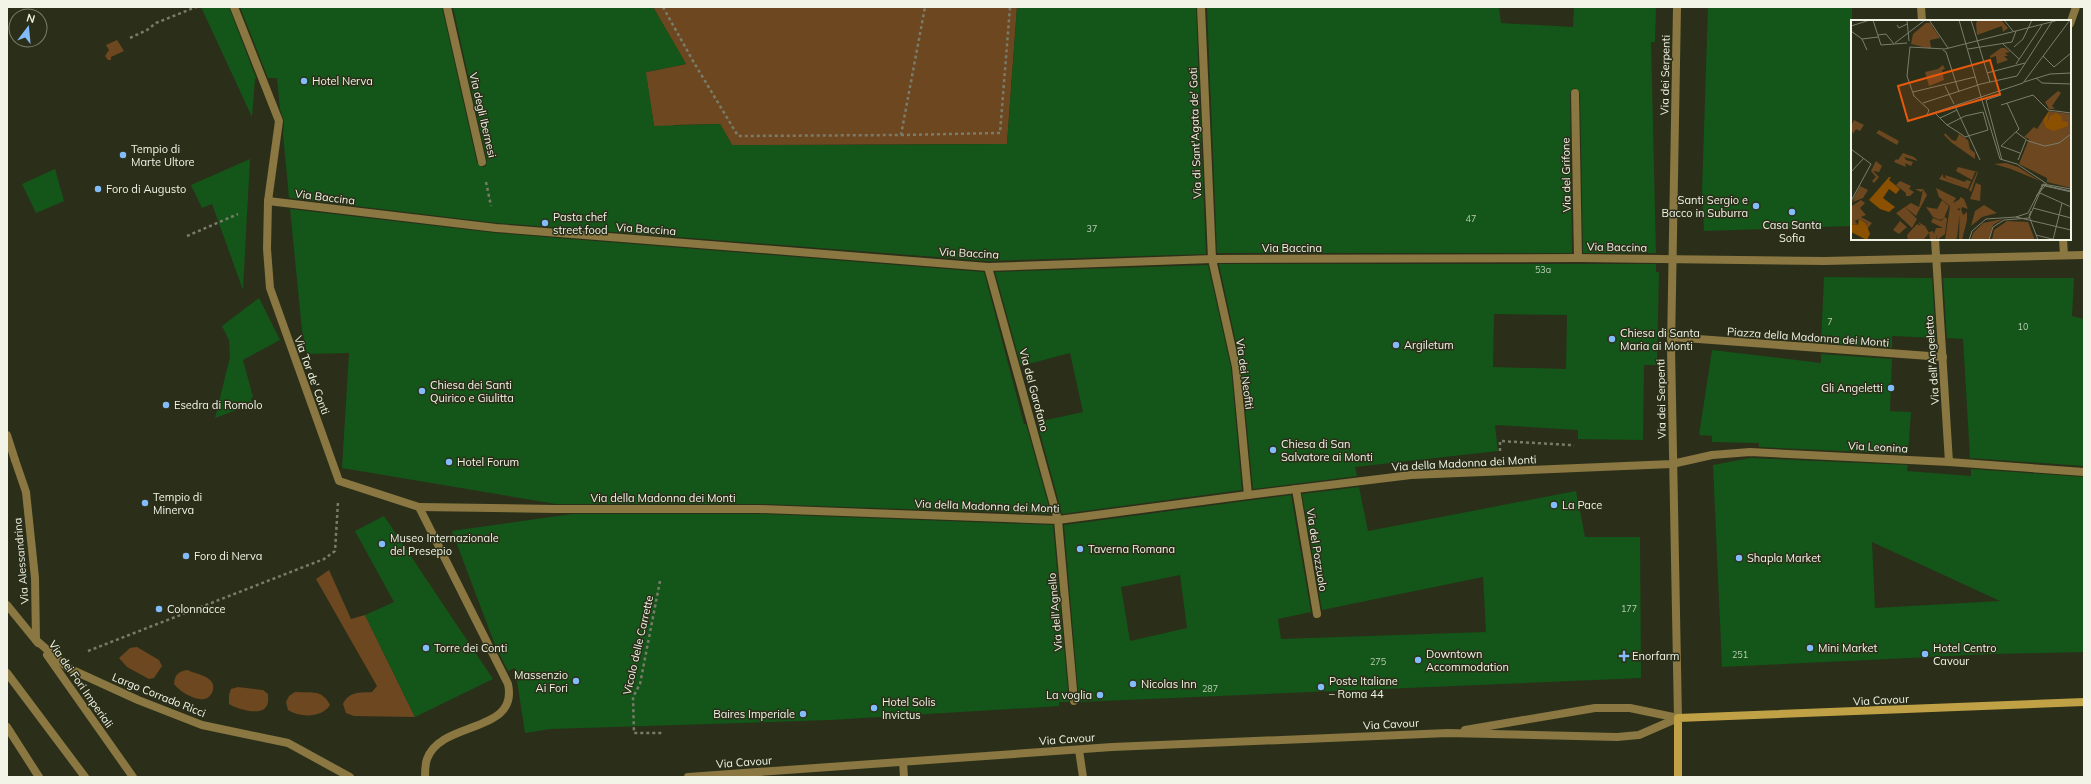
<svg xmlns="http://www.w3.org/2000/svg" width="2091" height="784" viewBox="0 0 2091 784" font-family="Mulish,sans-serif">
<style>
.green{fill:#6d4720}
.building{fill:#145519;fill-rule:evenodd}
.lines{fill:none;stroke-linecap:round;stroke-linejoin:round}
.path{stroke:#797c6a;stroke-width:2.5;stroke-dasharray:3 3;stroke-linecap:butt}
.lane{stroke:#8a7741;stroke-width:8}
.street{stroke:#8a7741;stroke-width:8}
.secondary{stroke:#c0a145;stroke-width:8}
.poi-dot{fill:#82bcfa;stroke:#2b2f19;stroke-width:1.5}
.labels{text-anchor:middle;stroke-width:3;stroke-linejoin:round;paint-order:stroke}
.number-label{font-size:9px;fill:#baccb3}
.street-label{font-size:11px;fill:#f1f4e6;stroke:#2b2f19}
.poi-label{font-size:11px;fill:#f1f4e6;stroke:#2b2f19;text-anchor:start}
.inset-road{fill:none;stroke:#7a7e6b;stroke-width:1}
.view{fill:#e8590c;fill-opacity:0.15;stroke:#e8590c;stroke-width:2}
.inset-edge{fill:none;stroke:#f1f4e6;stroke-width:2}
</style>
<rect width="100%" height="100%" fill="#2b2f19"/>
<g class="green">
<polygon points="653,7 1017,7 1007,144 732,145 720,124 674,125 656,139 647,82 617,78 686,64"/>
<polygon points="117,40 124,51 111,57 111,60 108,60 105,56 109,50 106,45"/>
<path d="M329 570 351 619 365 615 415 717 354 716 346 713 343 704C349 691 360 693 372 692L377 686 316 579Z"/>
<polygon points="137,647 159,660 162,666 154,678 149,679 127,667 119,658 130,648"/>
<path d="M187 670C194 673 205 675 210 680 217 686 212 698 204 699 195 701 179 691 174 684 175 675 177 672 187 670Z"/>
<path d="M238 687 263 690 268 694C268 699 269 704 266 707 260 716 237 709 229 704V695L231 689Z"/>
<path d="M295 692C312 693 322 689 330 705 322 718 300 718 288 710L286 702 289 696Z"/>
</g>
<g class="building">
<polygon points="201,7 229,7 256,78 255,79 252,117"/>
<polygon points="240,7 442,7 477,163 483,167 486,166 487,161 453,7 653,7 686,64 646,72 654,126 720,124 732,145 837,145 1007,144 1017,7 1196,7 1206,254 988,261 497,223 289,198 283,134 284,121 280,109 277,78 268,78"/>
<polygon points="1207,7 1499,7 1501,23 1573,27 1574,7 1656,7 1655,42 1651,42 1656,253 1583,253 1580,93 1575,88 1572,89 1570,93 1572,253 1217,253"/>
<polygon points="1708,7 1852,7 1852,226 1704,231 1702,191"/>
<polygon points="250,159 243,290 212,204 202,208 191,185"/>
<polygon points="55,169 64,201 36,213 22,184"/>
<polygon points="290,209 496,233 984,272 1024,424 1026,424 1051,514 760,504 556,504 342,468 349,353 307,354 302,330"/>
<path d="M1219 264H1656V272H1659L1657 365H1644L1643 440 1578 439V430L1495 425 1498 451 1355 467 1357 476 1253 489 1241 366ZM1494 314 1567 315 1566 369 1493 367Z"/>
<polygon points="1208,265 1231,368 1242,490 1062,514 1037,422 1083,412 1070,353 1021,366 995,272"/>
<polygon points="1824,277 1932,278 1936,338 1892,336 1892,348 1821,343"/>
<polygon points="1943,278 2074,278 2072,316 2084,319 2084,466 1970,458 1963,339 1947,338"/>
<polygon points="259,298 280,340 243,360 253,397 251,399 253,404 215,418 230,357 229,340 222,326"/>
<polygon points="1712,350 1821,363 1821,354 1892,359 1890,411 1911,412 1908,454 1759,447 1759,443 1712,442 1712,436 1699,435"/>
<path d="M1750 458 1908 465 1907 471 1971 476V469L2084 477V652L1993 654 1722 667 1713 465ZM1872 542 2000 601 1875 608Z"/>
<path d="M1359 487 1368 531 1576 491 1585 537H1640L1641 678 1079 702 1064 525 1291 495 1311 612 1278 619 1281 639 1486 632 1483 577 1322 610 1302 494ZM1180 575 1187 628 1130 641 1121 587Z"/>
<polygon points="572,514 760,514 1053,525 1069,702 1059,702 1059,706 831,720 550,729 525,733 515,668 508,671 495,645 452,531"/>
<polygon points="384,516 493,679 415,717 365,615 394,602 355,531"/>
</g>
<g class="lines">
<g class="path">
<polyline points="663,7 693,61 738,136 901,135 925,7"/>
<polyline points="130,38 147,30 156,23 196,7"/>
<polyline points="901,135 1000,133 1010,7"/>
<polyline points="486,182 491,206"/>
<polyline points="187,236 238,214"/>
<polyline points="1500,451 1500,441 1570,445 1574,446"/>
<polyline points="660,581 640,684 633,697 634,733 663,733"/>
<polyline points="88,651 324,559 335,551 338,502"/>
</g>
<g class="lane">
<polyline points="2070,24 2076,7"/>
<polyline points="2063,239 2064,255"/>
<polyline points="15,460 26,492 35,578 36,640"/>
<polyline points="1296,489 1317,614"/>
<polyline points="7,605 38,643"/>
<polyline points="36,640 68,668 138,700 202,725 288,743 350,777"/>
<polyline points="47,655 133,777"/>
<polyline points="7,673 85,777"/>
<polyline points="7,727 39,777"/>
<polyline points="903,762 904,777"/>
</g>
<g class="street">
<path d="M234 7 279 121 268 201 267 249 270 288 339 481 419 507 508 684C519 734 441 720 427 759 425 765 425 771 425 777"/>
<polyline points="447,7 482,162"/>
<polyline points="1201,7 1212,259 1236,367 1248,495"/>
<polyline points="1677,7 1671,347 1678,718"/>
<polyline points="1921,7 1922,21"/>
<polyline points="1575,93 1578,258"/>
<polyline points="268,201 496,228 988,267 1212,259 1578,258 1824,261 2084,255"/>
<polyline points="1935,239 1949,462"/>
<polyline points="988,267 1058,520 1074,701"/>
<polyline points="1671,337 1943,357"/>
<polyline points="7,435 15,460"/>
<polyline points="419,507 555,509 760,509 1058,520 1248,495 1411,475 1672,464 1712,455 1750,452 1949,462 2084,472"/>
<polyline points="1465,730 1595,708 1630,708 1678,718"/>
<polyline points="1079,750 1083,777"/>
<polyline points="688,777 1112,747 1448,733 1617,737 1639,735 1678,718"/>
</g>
<polyline class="secondary" points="1678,777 1678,718 2084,702"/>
</g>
<g class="poi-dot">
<circle cx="304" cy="81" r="4"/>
<circle cx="123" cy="155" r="4"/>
<circle cx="98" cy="189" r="4"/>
<circle cx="1756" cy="206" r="4"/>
<circle cx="1792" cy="212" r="4"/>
<circle cx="545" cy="223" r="4"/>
<circle cx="1612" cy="339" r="4"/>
<circle cx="1396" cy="345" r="4"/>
<circle cx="1891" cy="388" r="4"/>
<circle cx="422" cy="391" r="4"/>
<circle cx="166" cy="405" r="4"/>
<circle cx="1273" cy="450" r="4"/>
<circle cx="449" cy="462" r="4"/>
<circle cx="145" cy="503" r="4"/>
<circle cx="1554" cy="505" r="4"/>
<circle cx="382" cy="544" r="4"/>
<circle cx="1080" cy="549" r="4"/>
<circle cx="186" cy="556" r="4"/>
<circle cx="1739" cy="558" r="4"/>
<circle cx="159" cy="609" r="4"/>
<circle cx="426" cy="648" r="4"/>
<circle cx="1810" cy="648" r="4"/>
<circle cx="1925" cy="654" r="4"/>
<path d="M1622 650h4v4h4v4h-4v4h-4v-4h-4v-4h4z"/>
<circle cx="1418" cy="660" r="4"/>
<circle cx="576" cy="681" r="4"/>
<circle cx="1133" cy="684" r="4"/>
<circle cx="1321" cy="687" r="4"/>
<circle cx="1100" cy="695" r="4"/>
<circle cx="874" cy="708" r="4"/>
<circle cx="803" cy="714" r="4"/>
</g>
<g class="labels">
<g class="number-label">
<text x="1471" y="222">47</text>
<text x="1092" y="232">37</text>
<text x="1543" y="273">53a</text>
<text x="1830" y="325">7</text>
<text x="2023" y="330">10</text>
<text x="1629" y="612">177</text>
<text x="1740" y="658">251</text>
<text x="1378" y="665">275</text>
<text x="1210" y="692">287</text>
</g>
<g class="street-label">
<text transform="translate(1665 75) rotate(-89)" y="4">Via dei Serpenti</text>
<text transform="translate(483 115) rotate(77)" y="4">Via degli Ibernesi</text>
<text transform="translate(1195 133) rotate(-92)" y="4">Via di Sant'Agata de' Goti</text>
<text transform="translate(1566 175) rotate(-91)" y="4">Via del Grifone</text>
<text transform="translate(325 197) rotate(7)" y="4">Via Baccina</text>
<text transform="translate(646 229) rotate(4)" y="4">Via Baccina</text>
<text transform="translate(1617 247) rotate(1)" y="4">Via Baccina</text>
<text x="1292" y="252">Via Baccina</text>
<text transform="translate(969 253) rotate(3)" y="4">Via Baccina</text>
<text transform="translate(1808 337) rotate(4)" y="4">Piazza della Madonna dei Monti</text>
<text transform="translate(1932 360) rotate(-94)" y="4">Via dell'Angeletto</text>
<text transform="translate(1245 374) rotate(82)" y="4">Via dei Neofiti</text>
<text transform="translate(312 375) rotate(70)" y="4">Via Tor de' Conti</text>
<text transform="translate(1034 390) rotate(75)" y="4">Via del Garofano</text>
<text transform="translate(1661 399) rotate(-91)" y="4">Via dei Serpenti</text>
<text transform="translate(1878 447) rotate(3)" y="4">Via Leonina</text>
<text transform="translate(1464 463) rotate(-3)" y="4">Via della Madonna dei Monti</text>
<text x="663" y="502">Via della Madonna dei Monti</text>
<text transform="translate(987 506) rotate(2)" y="4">Via della Madonna dei Monti</text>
<text transform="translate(1317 550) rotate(81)" y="4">Via del Pozzuolo</text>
<text transform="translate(21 561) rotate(-95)" y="4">Via Alessandrina</text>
<text transform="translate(1055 612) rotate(-95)" y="4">Via dell'Agnello</text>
<text transform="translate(638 645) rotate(-77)" y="4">Vicolo delle Carrette</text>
<text transform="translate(81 684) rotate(55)" y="4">Via dei Fori Imperiali</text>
<text transform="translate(159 695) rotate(22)" y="4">Largo Corrado Ricci</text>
<text transform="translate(1881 700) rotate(-3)" y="4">Via Cavour</text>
<text transform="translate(1391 724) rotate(-3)" y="4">Via Cavour</text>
<text transform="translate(1067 739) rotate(-4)" y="4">Via Cavour</text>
<text transform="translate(744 762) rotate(-4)" y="4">Via Cavour</text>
</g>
<g class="poi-label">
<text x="312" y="85">Hotel Nerva</text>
<text x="131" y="153">Tempio di<tspan x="131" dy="13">Marte Ultore</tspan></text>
<text x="106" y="193">Foro di Augusto</text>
<text x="1748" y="204" text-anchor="end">Santi Sergio e<tspan x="1748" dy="13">Bacco in Suburra</tspan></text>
<text x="553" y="221">Pasta chef<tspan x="553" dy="13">street food</tspan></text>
<text x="1792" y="229" text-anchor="middle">Casa Santa<tspan x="1792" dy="13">Sofia</tspan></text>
<text x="1620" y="337">Chiesa di Santa<tspan x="1620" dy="13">Maria ai Monti</tspan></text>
<text x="1404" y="349">Argiletum</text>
<text x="430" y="389">Chiesa dei Santi<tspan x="430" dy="13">Quirico e Giulitta</tspan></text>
<text x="1883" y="392" text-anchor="end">Gli Angeletti</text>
<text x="174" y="409">Esedra di Romolo</text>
<text x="1281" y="448">Chiesa di San<tspan x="1281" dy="13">Salvatore ai Monti</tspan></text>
<text x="457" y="466">Hotel Forum</text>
<text x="153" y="501">Tempio di<tspan x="153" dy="13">Minerva</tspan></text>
<text x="1562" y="509">La Pace</text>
<text x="390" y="542">Museo Internazionale<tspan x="390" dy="13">del Presepio</tspan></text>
<text x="1088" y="553">Taverna Romana</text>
<text x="194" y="560">Foro di Nerva</text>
<text x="1747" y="562">Shapla Market</text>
<text x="167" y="613">Colonnacce</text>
<text x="434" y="652">Torre dei Conti</text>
<text x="1818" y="652">Mini Market</text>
<text x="1933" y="652">Hotel Centro<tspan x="1933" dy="13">Cavour</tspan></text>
<text x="1426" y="658">Downtown<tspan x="1426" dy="13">Accommodation</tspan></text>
<text x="1632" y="660">Enorfarm</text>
<text x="568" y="679" text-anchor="end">Massenzio<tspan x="568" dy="13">Ai Fori</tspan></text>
<text x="1329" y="685">Poste Italiane<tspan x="1329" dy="13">– Roma 44</tspan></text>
<text x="1141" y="688">Nicolas Inn</text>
<text x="1092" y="699" text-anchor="end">La voglia</text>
<text x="882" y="706">Hotel Solis<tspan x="882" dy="13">Invictus</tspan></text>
<text x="795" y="718" text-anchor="end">Baires Imperiale</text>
</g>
</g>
<g transform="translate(1851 20)">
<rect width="220" height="220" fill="#2b2f19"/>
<path d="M127 0H150L157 8 152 12 151 6 126 15 125 3ZM75 3H79L89 18 79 20 80 29 60 24 62 14ZM150 28H154L159 32 154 33 157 36H153L157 40 146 44 145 36 139 38V36ZM92 45 94 49 91 50 93 60 78 66 74 52 87 49ZM207 71 210 73 201 86 204 89H198L194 82ZM198 91 220 94V168L196 162V158L168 144 178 119 173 117 183 107 186 109ZM3 100 13 105 9 111 5 109 2 114 0 106ZM28 110 48 121 46 125 25 113ZM94 113 101 120 105 121 108 114 117 120 119 129 124 133V139L101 123 93 115ZM52 133 63 137 67 141 53 137 55 140 62 142 60 146 54 143 55 147 43 142 45 139 49 141 47 140ZM25 141 31 146 28 152 22 151 28 157 23 163 21 161 25 157 20 151ZM155 143 167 147 189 161 160 149 143 144ZM107 147 127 152 120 172 118 170 126 152H124L121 160 105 151ZM92 154V157L116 167 95 158 94 155 114 162 115 160 120 161 117 169 88 159ZM49 161 60 166 58 169 63 172 59 176H55V173L45 165ZM125 163 130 165 129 181 119 179ZM9 166 17 170 12 178 2 182 4 178 0 183ZM85 168 105 178 102 183 109 179 108 177 110 180 109 188 106 189 109 191 106 218 103 220H94L99 186 88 177ZM64 169H72L76 175 65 196 54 187 60 183 68 187 72 170 70 172ZM109 177 113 179 117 189 111 187 110 189 112 195 116 192V200L111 220H108ZM10 180 14 183 9 188 15 195 10 197 21 203 16 209V203L8 199 4 201 7 205 0 204 1 186ZM91 180 98 186 93 198 89 200 82 197 85 191 82 197 75 187 86 189ZM133 185 146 193 131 197 120 206 124 191ZM54 187 66 199 61 208 45 193ZM82 198 90 201 94 197 96 199 94 214 86 220 85 215V220L79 219 78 212 82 211 83 214 85 208H92L80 202ZM152 199 142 205 138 220H120L122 213 132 203ZM49 201 56 207 48 214 42 210ZM156 201 177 202 184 220H141L143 210ZM67 202 74 206 78 213 72 220H57L56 215 66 204 70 206Z" fill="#6d4720"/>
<path d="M198 91 196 104 199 96 205 93 210 96 211 101 217 102V106L203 111 195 108 192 100ZM38 157H40L38 160 49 169 45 174 38 169 32 178 44 187 38 192 29 189 18 180ZM8 199 15 203 19 214 16 220 0 212V204L7 205Z" fill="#8b5000"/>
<path class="inset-road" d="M22 0 30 25 56 23M56 0 58 21M78 0 97 28M108 0 130 77M120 0 139 62M153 0 162 11M46 5 48 8 56 4M0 6 19 0M0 11 11 19 16 30M27 15 35 14 43 24M11 19 27 17M44 23 74 0M151 23 168 39M59 27 94 29 208 0M163 27 172 19 181 0M117 29 161 22 165 11M92 30 95 32 108 72M192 36 203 47 220 33M165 44 191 5M136 53 174 43M56 56 63 76 78 90 76 95M56 56 59 27M185 58 191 63 220 64M173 62 199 54 220 53M94 66 103 84M62 72 124 57M150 75 135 80 151 140M72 83 130 64 166 56 202 0M150 85 182 75 197 90 220 93M104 86 129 140M84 93 96 105 110 114 114 117 137 110 132 92 114 96 96 105M73 96 130 77M89 98 106 90M165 112 177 121 194 126 208 123 220 114M150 126 168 109 156 83M150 126 169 133M0 129 20 144 0 181M167 140 175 120M0 152 13 138M196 164 166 144 149 139 130 77 172 63 219 0M190 165 220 172M189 173 220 187M185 176 194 166M182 188 220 198M180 191 178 196 187 220M165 197 220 210M185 215 205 220M118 220 121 211 135 199 165 197 177 193 192 164 220 169M138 220 142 207 153 200 178 198 192 165 220 171M202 220 211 183"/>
<path class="view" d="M139 40 149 74 57 101 47 66Z"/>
<rect width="220" height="220" class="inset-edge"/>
</g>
<rect width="2091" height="784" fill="none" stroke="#f1f4e6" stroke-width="16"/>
<g transform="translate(28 28) rotate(16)"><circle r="19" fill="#2b2f19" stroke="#7a7e6b"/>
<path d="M0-3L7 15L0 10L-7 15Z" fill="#82bcfa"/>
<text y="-6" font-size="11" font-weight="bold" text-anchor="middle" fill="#f1f4e6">N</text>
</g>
</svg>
